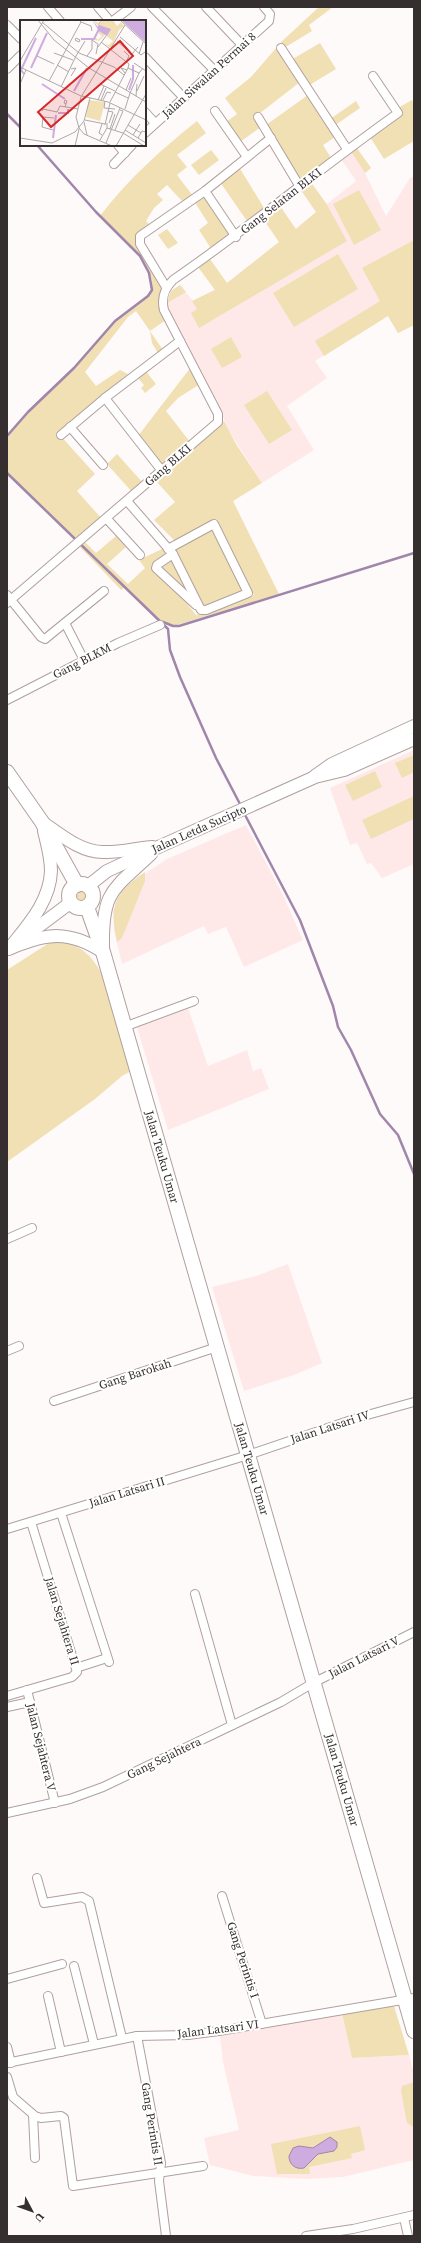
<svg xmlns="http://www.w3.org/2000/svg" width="421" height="2243" viewBox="0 0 421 2243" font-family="'Source Serif 4',serif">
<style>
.built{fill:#ffe9e8}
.green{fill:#f0e0b3}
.water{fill:#ceace0;stroke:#a086ab}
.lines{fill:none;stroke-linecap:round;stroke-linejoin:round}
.stream{stroke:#a086ab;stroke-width:2.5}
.minor-casing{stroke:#b0a09f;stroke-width:10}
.secondary-casing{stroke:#b0a09f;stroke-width:14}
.trunk-casing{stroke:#b0a09f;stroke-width:16}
.minor{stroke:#fff;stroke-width:8}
.secondary{stroke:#fff;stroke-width:12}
.trunk{stroke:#fff;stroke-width:14}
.labels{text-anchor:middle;stroke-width:4;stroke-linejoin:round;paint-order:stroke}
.street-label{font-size:12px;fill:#362f2f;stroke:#fff}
.inset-river{fill:none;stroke:#ceace0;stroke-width:2}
.inset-road{fill:none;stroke:#aea9a9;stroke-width:1}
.view{fill:#d62828;fill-opacity:0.15;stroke:#d62828;stroke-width:2}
.inset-edge{fill:none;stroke:#362f2f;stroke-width:2}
</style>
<rect width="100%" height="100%" fill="#fefafa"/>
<g class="built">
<polygon points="356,147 371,168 365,173 386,216 410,178 414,176 414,325 398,333 388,316 315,361 327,378 287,406 314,450 262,483 229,431 219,408 166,307 171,291 180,285 193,301 227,283 356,181 341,159"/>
<polygon points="414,750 414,864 382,878 371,863 367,864 357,843 350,845 330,788"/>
<polygon points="246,825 282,893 303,940 244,967 226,927 208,934 204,926 122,964 114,930 113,910 124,888 167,859"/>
<polygon points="187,1005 208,1066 247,1050 253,1071 261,1068 269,1089 168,1130 136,1024"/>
<polygon points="288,1264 322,1363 294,1375 244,1391 212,1287 256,1276"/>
<polygon points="342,2013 352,2058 409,2055 414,2073 414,2160 343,2177 305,2179 253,2176 210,2165 204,2138 239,2130 223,2062 220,2036"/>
</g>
<g class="green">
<polygon points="319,7 333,7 309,25 312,31 284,48 280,43"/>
<polygon points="320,43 336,69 308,86 291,60"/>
<polygon points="277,47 300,82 255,117 261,127 240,142 226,122 237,114 225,98 251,77"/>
<polygon points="308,95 335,137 323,145 331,158 301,181 266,125"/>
<polygon points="412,100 414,104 414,141 384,159 370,137 402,115 398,108"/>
<polygon points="356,101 360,108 334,126 330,119"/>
<path d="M197 121 206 133 177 155 187 167 177 175 193 196 183 202 167 185 157 194 163 200 154 208 146 221 150 225 135 239 162 286C157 299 160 308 166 320L150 331 163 350 158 353 152 343 150 331 136 311 128 317 85 372 96 386 120 370 128 374 58 433 95 474 77 491 102 519 77 540 7 473V436L28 412 74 368 115 321 150 294C163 268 116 233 100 216 128 179 162 149 197 121Z"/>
<polygon points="356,147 371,168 365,173 351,151"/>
<polygon points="211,150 219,160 199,175 191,165"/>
<polygon points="239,167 266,211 249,224 220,182"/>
<polygon points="310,181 326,203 347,241 199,328 191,313 197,309 192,301 215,290 198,267 210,259 227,283 279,242 263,219 280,206 296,229 316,212 300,189"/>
<polygon points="359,190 381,230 354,245 333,204"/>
<polygon points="204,194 233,236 212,250 199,230 208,223 194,201"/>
<polygon points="167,229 178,243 168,249 158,235"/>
<polygon points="414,240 414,325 398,333 388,316 324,356 315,341 380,301 362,268"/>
<polygon points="338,254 358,289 294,327 273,293"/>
<polygon points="180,285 186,292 167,303 171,291"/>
<polygon points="231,337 242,357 222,368 211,349"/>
<polygon points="191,367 200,384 178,398 166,411 190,442 162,467 138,436"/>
<polygon points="145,370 156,384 145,393 141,388 144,385 136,376"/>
<polygon points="267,391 292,430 269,444 244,405"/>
<polygon points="224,421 236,444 262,483 233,501 279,594 173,626 158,619 124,588 121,590 80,547 85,542 96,553 116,536 126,547 107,564 128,584 145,568 139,560 164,548 167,554 152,564 151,567 182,597 196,615 254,595 217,519 175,541 154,520 175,502 156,481"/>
<polygon points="117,454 143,483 132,492 107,464"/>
<polygon points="213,528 245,592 204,607 175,549"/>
<polygon points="172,560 190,595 161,567"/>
<polygon points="414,755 414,772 402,778 395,763"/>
<polygon points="375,771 382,787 353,801 345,785"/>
<polygon points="414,796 414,819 371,839 362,820"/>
<path d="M145 872V881L122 938 117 942C109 905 114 893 145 872Z"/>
<circle cx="81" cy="897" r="8"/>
<path d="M49 943C75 938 93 955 103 977L133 1070 122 1076 95 1099 7 1162V970Z"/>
<polygon points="394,2006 409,2055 352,2058 342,2013"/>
<polygon points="414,2082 414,2127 407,2123 401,2091 402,2086"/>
<polygon points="360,2126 365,2150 351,2154 352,2158 309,2167 310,2174 277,2174 271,2144"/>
</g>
<path class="water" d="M330 2137 337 2142V2147L334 2151 318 2154 304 2168C295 2170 289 2164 289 2156L293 2148 299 2146 313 2148Z"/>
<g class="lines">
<g class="stream">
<polyline points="7,114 21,128"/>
<polyline points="7,436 28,412 74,368 115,321 148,296 152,290 149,273 140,256 96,212 37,145"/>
<polyline points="7,473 168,629 170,650 180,677 216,758 241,806"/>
<polyline points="163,622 173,626 179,626 414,553"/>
<polyline points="244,813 300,920 333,1006 338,1027 351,1050 380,1114 398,1135 414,1174"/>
</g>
<g class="minor-casing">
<g id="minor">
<polyline points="48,7 60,21"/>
<polyline points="98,7 110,21"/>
<polyline points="152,7 214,70"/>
<polyline points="206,7 242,45"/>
<polyline points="113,21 131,7"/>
<polyline points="7,25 21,39"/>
<polyline points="281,48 347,149"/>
<polyline points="145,57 184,98"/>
<polyline points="7,69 21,55"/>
<polyline points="215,111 247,157"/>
<polyline points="145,112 155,123"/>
<polyline points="258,117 300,187"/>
<polyline points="145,133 269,21 270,14 264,7"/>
<polyline points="118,145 125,153"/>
<polyline points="114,164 132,145"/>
<polyline points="205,191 236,237"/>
<polyline points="166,287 140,244 140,236 205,191 271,138"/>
<polyline points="70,427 103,465"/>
<polyline points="61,435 105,398"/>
<polyline points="162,471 105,398 180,341"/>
<polyline points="127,501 173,554 201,610 206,610 248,593 214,524 168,549"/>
<polyline points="107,519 140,555"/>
<polyline points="173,554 157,565 156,568 196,605"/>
<polyline points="7,595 41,637 45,639 104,591"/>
<path d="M7 603 218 422V414L164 310C161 298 164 289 173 280 250 227 322 167 398 113L373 76"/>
<polyline points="65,623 84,660"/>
<polyline points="7,700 118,643 160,625"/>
<polyline points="124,1027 194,1001"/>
<polyline points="7,1239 32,1228"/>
<polyline points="7,1351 19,1346"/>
<polyline points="54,1401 217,1347"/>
<polyline points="61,1513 109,1662"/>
<polyline points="7,1529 248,1455 360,1417 414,1402"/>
<polyline points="195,1594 232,1725"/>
<polyline points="76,1668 107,1658"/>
<polyline points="27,1690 55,1803"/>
<polyline points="7,1696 72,1677 77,1672 31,1522"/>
<polyline points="7,1707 30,1702"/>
<polyline points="7,1813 70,1799 103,1787 281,1702 313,1683 414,1632"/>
<polyline points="37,1878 44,1903 82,1897 89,1901 122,2038"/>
<polyline points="222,1896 262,2024"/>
<polyline points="74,1966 94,2044"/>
<polyline points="7,1979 62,1964"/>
<polyline points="48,1996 61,2052"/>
<polyline points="137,2036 161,2163 159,2181 166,2236"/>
<polyline points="7,2047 11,2063"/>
<polyline points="7,2063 137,2036 188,2035 219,2031 414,1998"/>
<polyline points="7,2077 13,2097 35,2116 41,2118 61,2116 64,2118 73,2186 203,2166"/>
<polyline points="33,2115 35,2158"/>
<polyline points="404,2218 408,2236"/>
<polyline points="306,2236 353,2229 414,2215"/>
</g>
</g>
<g class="secondary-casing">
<g id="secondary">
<polyline points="315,776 332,764 414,726"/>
<path d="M42 822C60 834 80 852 103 852 119 853 137 848 153 847"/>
<polyline points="88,886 107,871 165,844 315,777 344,770 414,739"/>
<polyline points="22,939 70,903"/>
<path d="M103 947C102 890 113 890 151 854"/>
<path d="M11 948C47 933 69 930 103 952"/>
<path d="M9 949C27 926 50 902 51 871 51 857 47 844 44 831"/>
</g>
</g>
<g class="trunk-casing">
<g id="trunk">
<polyline points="7,772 42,822 77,885"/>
<circle cx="81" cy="896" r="12"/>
<polyline points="87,907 103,952 414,2031"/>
</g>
</g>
<use href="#minor" class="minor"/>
<use href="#secondary" class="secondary"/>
<use href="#trunk" class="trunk"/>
</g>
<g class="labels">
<g class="street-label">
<text transform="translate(209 75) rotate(-42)" y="4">Jalan Siwalan Permai 8</text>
<text transform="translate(281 201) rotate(-38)" y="4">Gang Selatan BLKI</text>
<text transform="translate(168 465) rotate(-41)" y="4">Gang BLKI</text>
<text transform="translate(82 661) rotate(-27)" y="4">Gang BLKM</text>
<text transform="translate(199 829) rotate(-24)" y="4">Jalan Letda Sucipto</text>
<text transform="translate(162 1157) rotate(74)" y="4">Jalan Teuku Umar</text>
<text transform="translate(135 1374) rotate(-18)" y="4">Gang Barokah</text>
<text transform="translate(330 1427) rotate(-18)" y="4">Jalan Latsari IV</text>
<text transform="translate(252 1469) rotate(74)" y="4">Jalan Teuku Umar</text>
<text transform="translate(127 1492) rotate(-17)" y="4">Jalan Latsari II</text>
<text transform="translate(62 1621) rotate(73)" y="4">Jalan Sejahtera II</text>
<text transform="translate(364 1657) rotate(-27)" y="4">Jalan Latsari V</text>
<text transform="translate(41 1747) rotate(76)" y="4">Jalan Sejahtera V</text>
<text transform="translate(164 1758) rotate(-26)" y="4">Gang Sejahtera</text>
<text transform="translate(342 1780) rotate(74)" y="4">Jalan Teuku Umar</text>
<text transform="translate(243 1960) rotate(72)" y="4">Gang Perintis I</text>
<text transform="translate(218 2029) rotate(-7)" y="4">Jalan Latsari VI</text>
<text transform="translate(152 2124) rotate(81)" y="4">Gang Perintis II</text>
</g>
</g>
<g transform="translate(20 20)">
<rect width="126" height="126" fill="#fefafa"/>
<path d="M73 0 79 3 80 0H93L97 6 101 2 104 6 99 10 91 29 85 23 89 25 93 21 85 15 79 21 75 20V16L78 20 82 16 77 12 79 7ZM69 80 85 82 80 101 66 97Z" fill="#f0e0b3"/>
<path d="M72 0 78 7 79 3 81 0 79 5 91 9 87 16 79 11ZM101 0H126V23Z" fill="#ceace0"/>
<path class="inset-river" d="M61 19H74L79 9M11 48 27 13M4 54 1 50 16 18M22 64 45 79M109 70 113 59V45M54 71 67 48M38 93H48V89M33 118 36 95"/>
<path class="inset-road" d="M18 0 34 20 69 48 126 82M100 0 126 24M22 2 59 33 94 47 104 55M61 2 71 6 72 11M100 17 121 35 125 32M56 18 60 20 59 22 55 20ZM72 20 78 24 76 34M97 21 112 34 118 27M81 22 109 44 108 48M78 27 86 16M104 31 109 36 106 42M34 33 53 40M119 34 123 22M17 36 34 44M56 36 65 21M67 36 72 29V20M0 41 24 0M114 43 126 51M37 45 49 52M0 47 61 76M108 48 119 53 123 48M51 49 56 48 51 56M105 53 101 48 107 50M29 61 61 2 59 0M0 64 6 50M80 64 95 71M41 67 56 36M106 70 111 58M117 71 124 56M95 72 108 78M110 73 119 53M62 76 88 82 126 100M116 76 117 64M61 77 105 5M61 77 56 97 59 108 64 114 92 126M78 80 84 66M81 80 86 68M83 80 87 72 91 73M85 81 84 88 95 89M90 82 108 48M45 87 47 81 45 80 44 83 46 84M105 89 110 73M22 91 23 89 37 92 40 86 58 89M88 91 93 92 89 103M65 100 85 104M64 102 67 115M87 103V108L103 113 124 126M82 104 79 113 82 115M85 105 90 83M108 105 121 113M90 109 95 94M33 110 22 107 23 97 34 98M95 110 103 91 100 90M105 110 126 123M113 115 120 104M0 118 32 123 55 112 64 101 70 78M118 118 122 111 126 112M80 120 87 108M86 123 100 88M55 126 59 109M96 126 126 74"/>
<path class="view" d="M100 21 113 36 31 107 18 92Z"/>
<rect width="126" height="126" class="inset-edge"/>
</g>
<rect width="421" height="2243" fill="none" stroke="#362f2f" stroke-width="16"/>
<g transform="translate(32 2211) rotate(131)" stroke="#ffffff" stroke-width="3" paint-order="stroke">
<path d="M0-3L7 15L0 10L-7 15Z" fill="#362f2f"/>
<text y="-6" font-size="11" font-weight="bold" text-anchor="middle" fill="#362f2f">U</text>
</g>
</svg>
